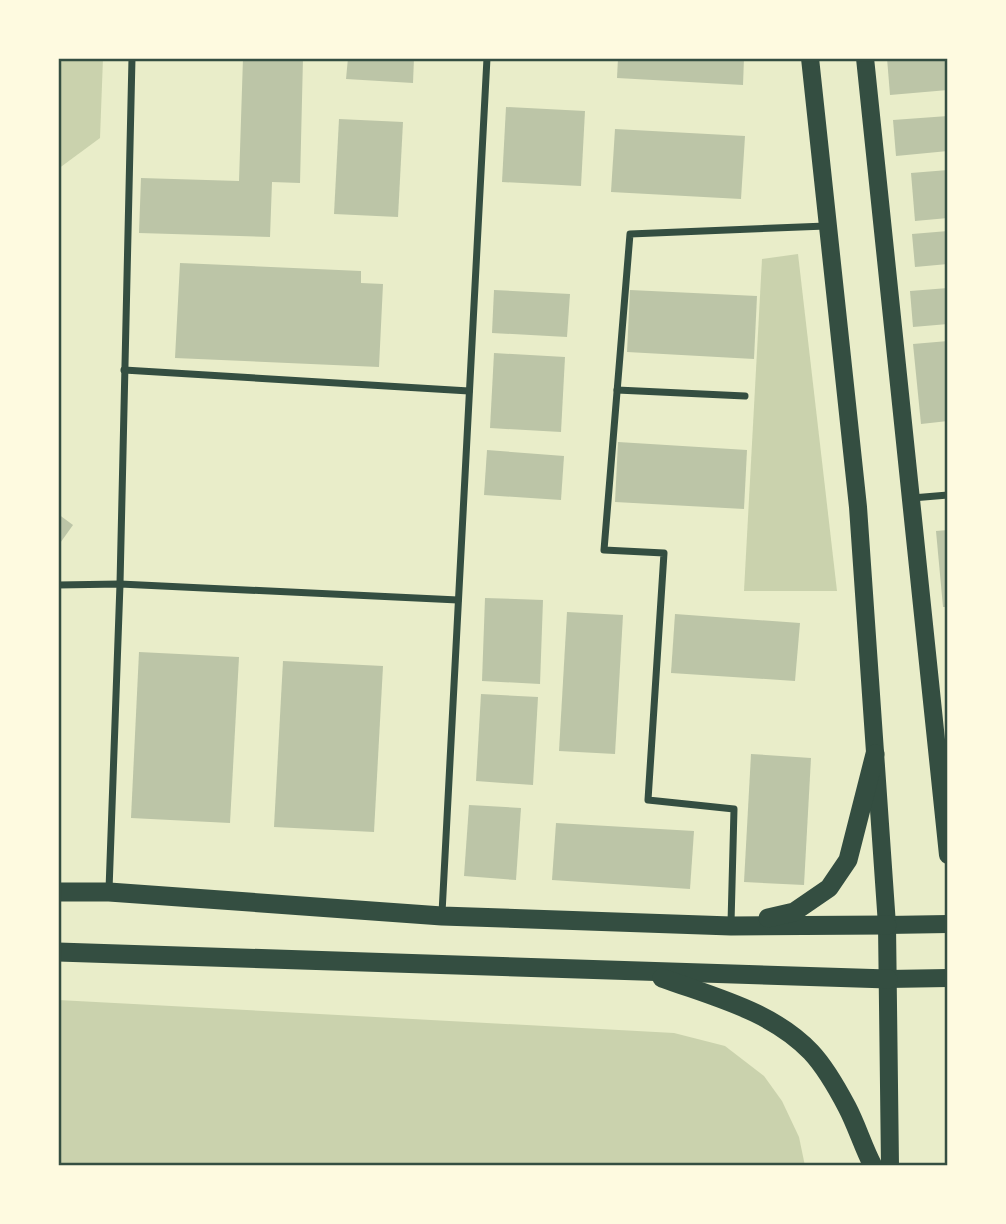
<svg xmlns="http://www.w3.org/2000/svg" width="1006" height="1224" viewBox="0 0 1006 1224" font-family="'Space Grotesk',sans-serif">
<style>
.green{fill:#cad2ad}
.building{fill:#bcc5a7}
.lines{fill:none;stroke-linecap:round;stroke-linejoin:round}
.minor{stroke:#344e41;stroke-width:7}
.primary{stroke:#344e41;stroke-width:18}
.trunk{stroke:#344e41;stroke-width:19}
.neatline{fill:none;stroke:#344e41;stroke-width:2.5}
</style>
<rect width="100%" height="100%" fill="#e9edc9"/>
<g class="green">
<polygon points="58,58 103,58 100,138 58,169"/>
<polygon points="798,254 837,591 744,591 762,259"/>
<polygon points="58,1000 674,1033 725,1046 764,1076 782,1101 799,1137 805,1166 58,1166"/>
</g>
<g class="building">
<polygon points="243,58 303,58 300,183 272,182 270,237 139,233 141,178 239,181"/>
<polygon points="348,58 414,58 413,83 346,79"/>
<polygon points="618,58 744,58 743,85 617,78"/>
<polygon points="887,58 948,58 948,90 890,95"/>
<polygon points="506,107 585,111 581,186 502,182"/>
<polygon points="948,116 948,151 896,156 893,120"/>
<polygon points="339,119 403,122 398,217 334,214"/>
<polygon points="615,129 745,136 741,199 611,192"/>
<polygon points="948,170 948,218 915,221 911,173"/>
<polygon points="948,231 948,264 915,267 912,234"/>
<polygon points="180,263 361,271 361,283 383,284 379,367 175,358"/>
<polygon points="948,288 948,324 913,327 910,291"/>
<polygon points="494,290 570,294 567,337 492,333"/>
<polygon points="630,290 757,296 754,359 627,352"/>
<polygon points="948,341 948,421 921,424 913,344"/>
<polygon points="494,353 565,357 561,432 490,428"/>
<polygon points="618,442 747,450 744,509 615,502"/>
<polygon points="487,450 564,456 561,500 484,495"/>
<polygon points="58,514 73,525 58,546"/>
<polygon points="948,530 948,607 943,607 936,531"/>
<polygon points="485,598 543,600 540,684 482,681"/>
<polygon points="567,612 623,615 615,754 559,751"/>
<polygon points="675,614 800,623 795,681 671,673"/>
<polygon points="139,652 239,657 230,823 131,818"/>
<polygon points="283,661 383,666 374,832 274,827"/>
<polygon points="481,694 538,697 533,785 476,781"/>
<polygon points="751,754 811,758 804,885 744,882"/>
<polygon points="469,805 521,808 516,880 464,876"/>
<polygon points="556,823 694,831 690,889 552,880"/>
</g>
<g class="lines">
<g class="minor">
<polyline points="124,370 469,391"/>
<polyline points="617,390 745,396"/>
<polyline points="912,498 948,495"/>
<polyline points="58,585 120,584 458,600"/>
<polyline points="109,890 120,584 132,58"/>
<polyline points="442,913 487,58"/>
<polyline points="731,923 734,809 648,800 664,553 604,550 630,234 826,226"/>
</g>
<g class="primary">
<polyline points="810,58 858,507 887,925 890,1166"/>
<polyline points="865,58 948,855"/>
<polyline points="887,925 948,924"/>
<polyline points="888,979 948,978"/>
</g>
<g class="trunk">
<polyline points="58,892 109,892 442,916 731,926 887,925"/>
<polyline points="768,918 794,912 829,888 848,860 875,754"/>
<polyline points="58,952 888,979"/>
<path d="M662 978C714 997 772 1011 811 1052 826 1068 837 1088 847 1107 857 1126 863 1147 873 1166"/>
</g>
</g>
<rect width="1006" height="1224" fill="none" stroke="#fefae0" stroke-width="119"/>
<rect x="60" y="60" width="886" height="1104" class="neatline"/>
</svg>
